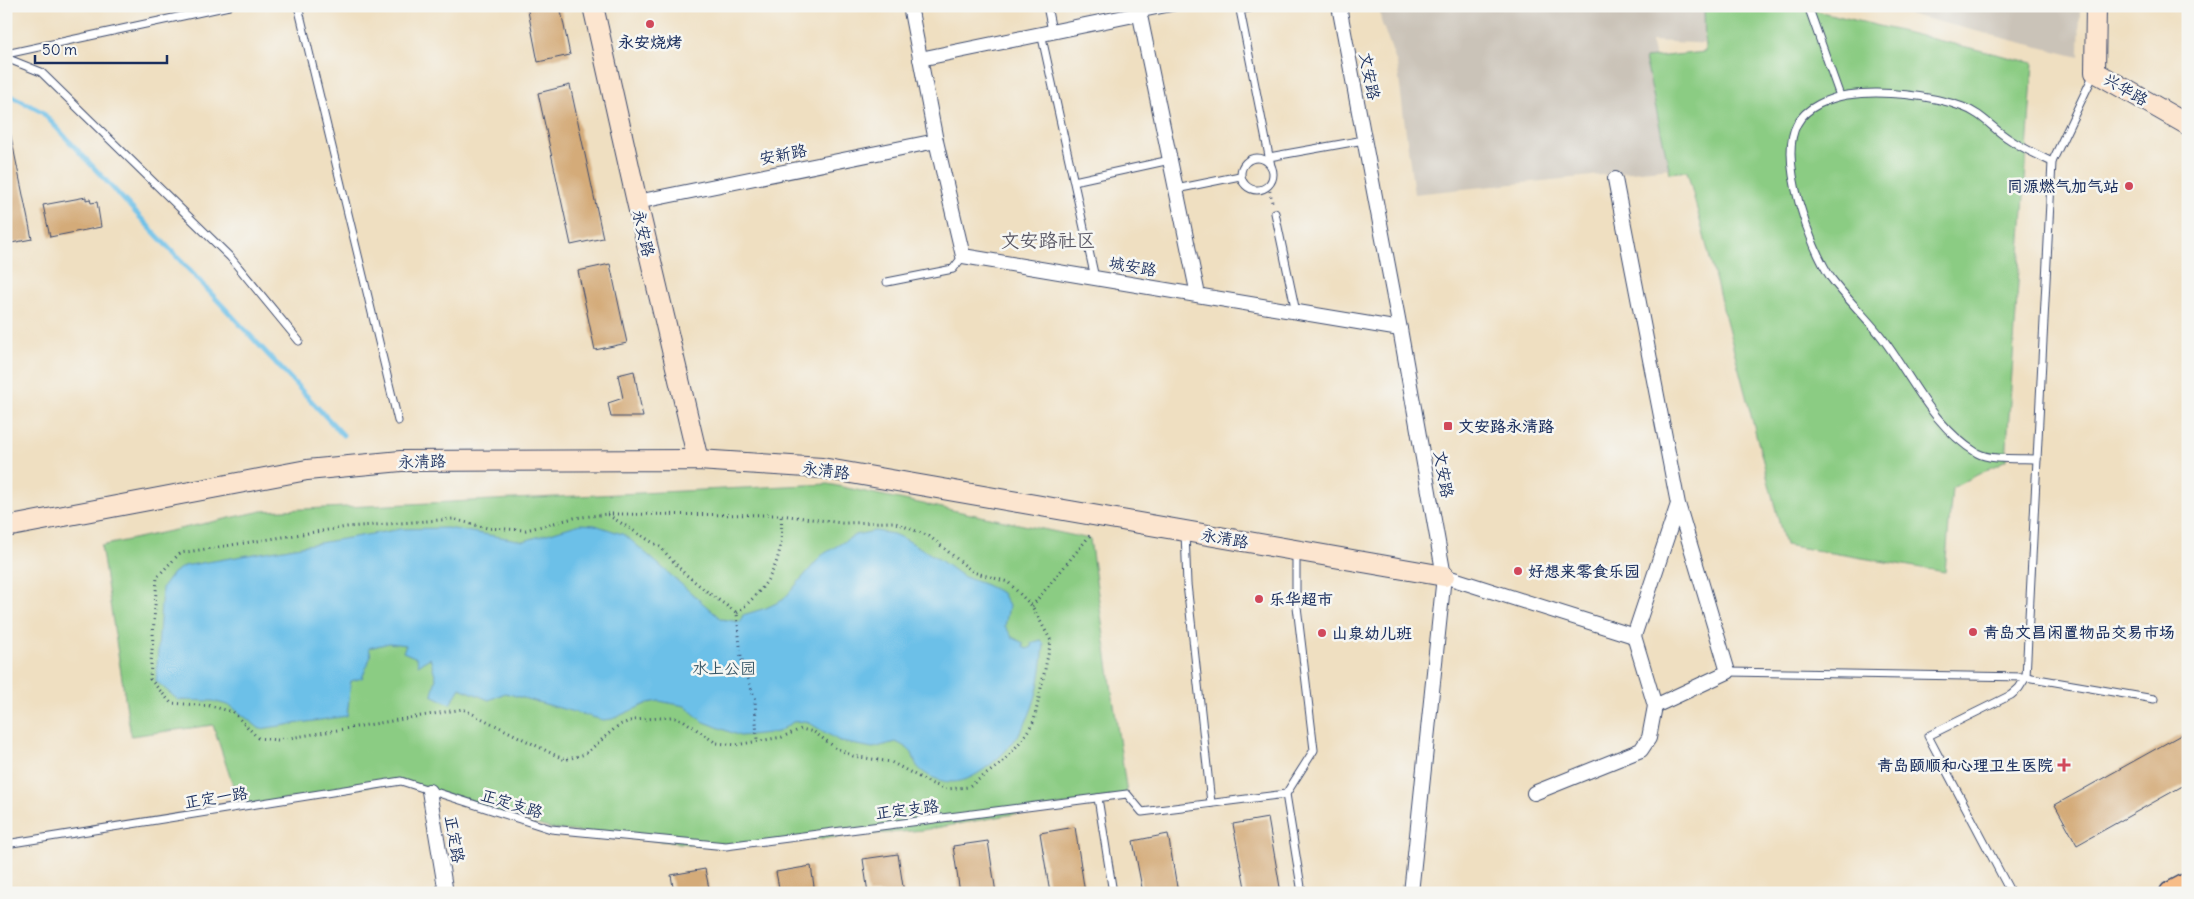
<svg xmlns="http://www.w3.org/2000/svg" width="2194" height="899" viewBox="0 0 2194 899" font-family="Delius,'LXGW WenKai TC',sans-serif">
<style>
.industrial{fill:#cac3b8}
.green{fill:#8bcc83;stroke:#537e70}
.water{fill:#6cc0e8;stroke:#4478a3}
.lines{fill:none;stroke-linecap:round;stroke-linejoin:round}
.stream{stroke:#6cc0e8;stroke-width:5}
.building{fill:#d4ab79}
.lane-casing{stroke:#3b496d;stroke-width:9}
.street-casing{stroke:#3b496d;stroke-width:16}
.secondary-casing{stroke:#3b496d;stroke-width:22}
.primary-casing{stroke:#3b496d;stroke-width:25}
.path{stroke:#3b496d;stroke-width:3;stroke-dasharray:1 4;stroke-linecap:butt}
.lane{stroke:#fff;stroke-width:7}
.street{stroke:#fff;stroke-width:14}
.secondary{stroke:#fce5cf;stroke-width:20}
.primary{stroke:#f7bd88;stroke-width:22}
.poi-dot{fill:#d1495b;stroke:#f6f6f2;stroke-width:2}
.labels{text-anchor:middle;stroke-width:5;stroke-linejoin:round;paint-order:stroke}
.poi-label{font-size:16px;font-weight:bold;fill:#1b2f5e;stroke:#f6f6f2;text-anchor:start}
.street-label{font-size:16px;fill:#1b2f5e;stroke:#f6f6f2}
.park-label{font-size:16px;fill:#375667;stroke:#f6f6f2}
.quarter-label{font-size:19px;fill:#5c5a67;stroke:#f6f6f2}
</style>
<rect width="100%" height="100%" fill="#f6f6f2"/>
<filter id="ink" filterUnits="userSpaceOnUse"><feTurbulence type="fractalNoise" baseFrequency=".02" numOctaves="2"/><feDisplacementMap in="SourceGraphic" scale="10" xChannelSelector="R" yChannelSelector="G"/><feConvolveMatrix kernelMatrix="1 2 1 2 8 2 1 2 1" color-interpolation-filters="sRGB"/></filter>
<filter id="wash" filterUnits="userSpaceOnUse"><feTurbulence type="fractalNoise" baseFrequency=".0096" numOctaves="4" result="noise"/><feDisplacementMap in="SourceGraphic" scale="20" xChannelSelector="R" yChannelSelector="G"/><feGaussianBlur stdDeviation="1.12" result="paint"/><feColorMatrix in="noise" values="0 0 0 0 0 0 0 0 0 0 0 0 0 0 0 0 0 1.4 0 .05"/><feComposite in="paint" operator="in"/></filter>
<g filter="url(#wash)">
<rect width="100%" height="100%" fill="#efdfc1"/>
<g class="industrial">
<polygon points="1379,6 1719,6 1714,44 1651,41 1681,167 1414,194 1397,64 1381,21"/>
<polygon points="1876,6 2080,6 2079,57"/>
</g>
<g class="green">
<polygon points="1704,6 1817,6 1817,11 2033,63 2006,460 1952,488 1945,572 1785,545 1687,171 1670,173 1645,58 1705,52"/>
<polygon points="828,484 1090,539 1127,794 924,830 717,847 551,829 401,781 240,807 213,725 131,736 101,546 262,511"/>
</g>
<path class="water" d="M580 524 595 525 625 535 721 619 740 622 743 615 766 608 783 600 822 555 855 535 875 531 893 534 907 540 937 558 962 576 986 585 1002 593 1009 606 1005 626 1012 637 1023 643V647L1027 649 1032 647 1031 643 1041 640 1044 644C1039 698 1030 737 983 770 967 781 953 786 934 778 928 776 918 769 916 764 914 761 914 757 912 753 908 748 902 745 896 742L873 748 841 742 806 721 793 722 778 732 740 736 702 721 685 706 659 701 648 703 612 719 603 720 505 693 489 700 460 688 450 704 432 695 436 678 430 658 418 665 417 658 403 652 406 645 389 643 369 648 371 656 362 678 351 681 347 716 260 729 231 706 213 701 178 700 156 681 162 588 173 573 184 566 401 529 447 528 524 541Z"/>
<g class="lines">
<polyline class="stream" points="6,93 42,112 343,435"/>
</g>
<g id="blocks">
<g class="building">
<polygon points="527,6 560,6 570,55 538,62"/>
<polygon points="570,85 603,238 571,245 538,93"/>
<polygon points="6,127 9,127 32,239 6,244"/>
<polygon points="86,197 86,200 90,199 91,203 97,202 101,227 50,237 43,205"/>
<polygon points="610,264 627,343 595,350 578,271"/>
<polygon points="634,371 643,417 611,417 608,403 623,398 618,375"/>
<polygon points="2188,731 2188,783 2077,845 2055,805"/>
<polygon points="1268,818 1281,893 1246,893 1233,824"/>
<polygon points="1075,827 1085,893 1050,893 1040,833"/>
<polygon points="1168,834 1178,893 1143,893 1133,841"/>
<polygon points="988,841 996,893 960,893 953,846"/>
<polygon points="898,854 904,893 868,893 863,859"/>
<polygon points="811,866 815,893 780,893 776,872"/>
<polygon points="705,869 710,893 674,893 671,875"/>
</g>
</g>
</g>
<g filter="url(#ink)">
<use href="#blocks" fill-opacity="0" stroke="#3b496d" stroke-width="1"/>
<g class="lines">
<g class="lane-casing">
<g id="lane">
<polyline points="298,6 398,421"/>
<polyline points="1047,6 1052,31"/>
<polyline points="1244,6 1244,9 1240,10 1271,166"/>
<polyline points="1808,6 1840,96"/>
<polyline points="1244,9 1260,6"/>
<polyline points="1139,14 1178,6"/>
<polyline points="1041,33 1095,278"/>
<polyline points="6,54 229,6"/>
<polyline points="6,58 41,72 230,257 299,341"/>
<polyline points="1269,157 1364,140"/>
<circle cx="1257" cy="174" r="16"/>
<polyline points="1074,181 1170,160"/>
<polyline points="1176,189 1240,176"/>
<polyline points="1275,213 1296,312"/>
<polyline points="887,282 953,269 963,256"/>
<path d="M2037 459C2021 458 1991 461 1977 453 1931 425 1912 376 1880 335 1864 315 1846 298 1831 278 1810 247 1778 159 1797 124 1806 107 1829 98 1847 95 1881 90 1931 95 1963 107 1981 113 1993 129 2009 139 2022 148 2038 155 2052 162"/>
<polyline points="1185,532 1187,584 1211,803"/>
<polyline points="1728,672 2026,677 2154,699"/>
<polyline points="1286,794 1314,750 1296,598 1296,553"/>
<polyline points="1098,798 1113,893"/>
<polyline points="6,844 401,781 551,829 726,846 1127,794 1142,812 1286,794 1302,893"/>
<polyline points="2011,893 1928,736 2011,695 2019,688 2026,677 2052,162 2094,74"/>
</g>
</g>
<g class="street-casing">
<g id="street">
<polyline points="910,6 936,141 963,256 1400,329"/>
<polyline points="1138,6 1198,295"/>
<polyline points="1339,6 1400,329 1444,576 1411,893"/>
<polyline points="920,59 1139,14"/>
<polyline points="1615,179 1678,504 1728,672 1655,706 1634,636 1678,504"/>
<polyline points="637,202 936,141"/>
<polyline points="1444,576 1634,636"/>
<polyline points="429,791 446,893"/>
<polyline points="1534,793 1641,750 1649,738 1655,706"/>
</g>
</g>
<g class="secondary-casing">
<g id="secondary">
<polyline points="593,6 637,202 698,460"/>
<polyline points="2096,6 2095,72 2188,125"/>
<polyline points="6,527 307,470 401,461 698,460 822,468 1444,576"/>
</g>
</g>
<g class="primary-casing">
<polyline id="primary" points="2171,893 2188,884"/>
</g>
<g class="path">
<polyline points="1269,186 1272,202"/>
<polygon points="607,514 781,515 842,523 893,522 929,536 973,572 1008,582 1032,606 1051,641 1034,721 1022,740 1002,763 968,787 947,789 930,783 891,762 853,756 836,748 814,732 801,729 782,737 736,745 716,743 683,720 671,717 633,720 619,725 585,754 565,760 463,709 278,740 258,738 233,712 211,706 171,703 150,679 157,577 180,553 347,527 453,519 487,528 526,530 574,518"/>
<polyline points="608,515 660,547 684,573 710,594 737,613 741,657 755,700 757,741"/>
<polyline points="1032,606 1092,533"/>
<path d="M737 613C770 585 785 560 781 515"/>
</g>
<use href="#lane" class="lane"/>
<use href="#street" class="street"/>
<use href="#secondary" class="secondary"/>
<use href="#primary" class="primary"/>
</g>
</g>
<g class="poi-dot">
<circle cx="650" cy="24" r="5"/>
<circle cx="2129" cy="186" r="5"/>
<rect x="1443" y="421" width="10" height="10" rx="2.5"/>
<circle cx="1518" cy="571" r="5"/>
<circle cx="1259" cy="599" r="5"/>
<circle cx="1973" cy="632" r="5"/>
<circle cx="1322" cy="633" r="5"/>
<path d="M2061.5 757.5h5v5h5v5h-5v5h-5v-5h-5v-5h5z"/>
</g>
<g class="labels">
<g class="poi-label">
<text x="650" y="48" text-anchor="middle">永安烧烤</text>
<text x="2119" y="192" text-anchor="end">同源燃气加气站</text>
<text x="1458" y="432">文安路永清路</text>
<text x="1528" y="577">好想来零食乐园</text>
<text x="1269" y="605">乐华超市</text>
<text x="1983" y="638">青岛文昌闲置物品交易市场</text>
<text x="1332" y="639">山泉幼儿班</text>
<text x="2053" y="771" text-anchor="end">青岛颐顺和心理卫生医院</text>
</g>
<g class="street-label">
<text transform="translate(1370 76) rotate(79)" y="6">文安路</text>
<text transform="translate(2126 89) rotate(30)" y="6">兴华路</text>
<text transform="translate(783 154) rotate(-11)" y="6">安新路</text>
<text transform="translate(644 233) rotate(77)" y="6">永安路</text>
<text transform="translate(1133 266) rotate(10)" y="6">城安路</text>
<text transform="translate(422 461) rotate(-1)" y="6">永清路</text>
<text transform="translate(826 470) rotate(7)" y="6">永清路</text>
<text transform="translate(1444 474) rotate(80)" y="6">文安路</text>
<text transform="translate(1225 538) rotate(10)" y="6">永清路</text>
<text transform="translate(216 797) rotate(-9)" y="6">正定一路</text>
<text transform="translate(512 803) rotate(17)" y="6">正定支路</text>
<text transform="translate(907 809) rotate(-7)" y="6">正定支路</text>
<text transform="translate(455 839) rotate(80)" y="6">正定路</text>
</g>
<g class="park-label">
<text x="724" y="674">水上公园</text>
</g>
<g class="quarter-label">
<text x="1048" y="247">文安路社区</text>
</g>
</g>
<rect width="2194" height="899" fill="none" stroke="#f6f6f2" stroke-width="25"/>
<path d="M35 55v8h132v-8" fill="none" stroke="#1b2f5e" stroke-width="2.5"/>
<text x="42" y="55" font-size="15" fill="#1b2f5e" stroke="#f6f6f2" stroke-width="4" paint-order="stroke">50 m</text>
</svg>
